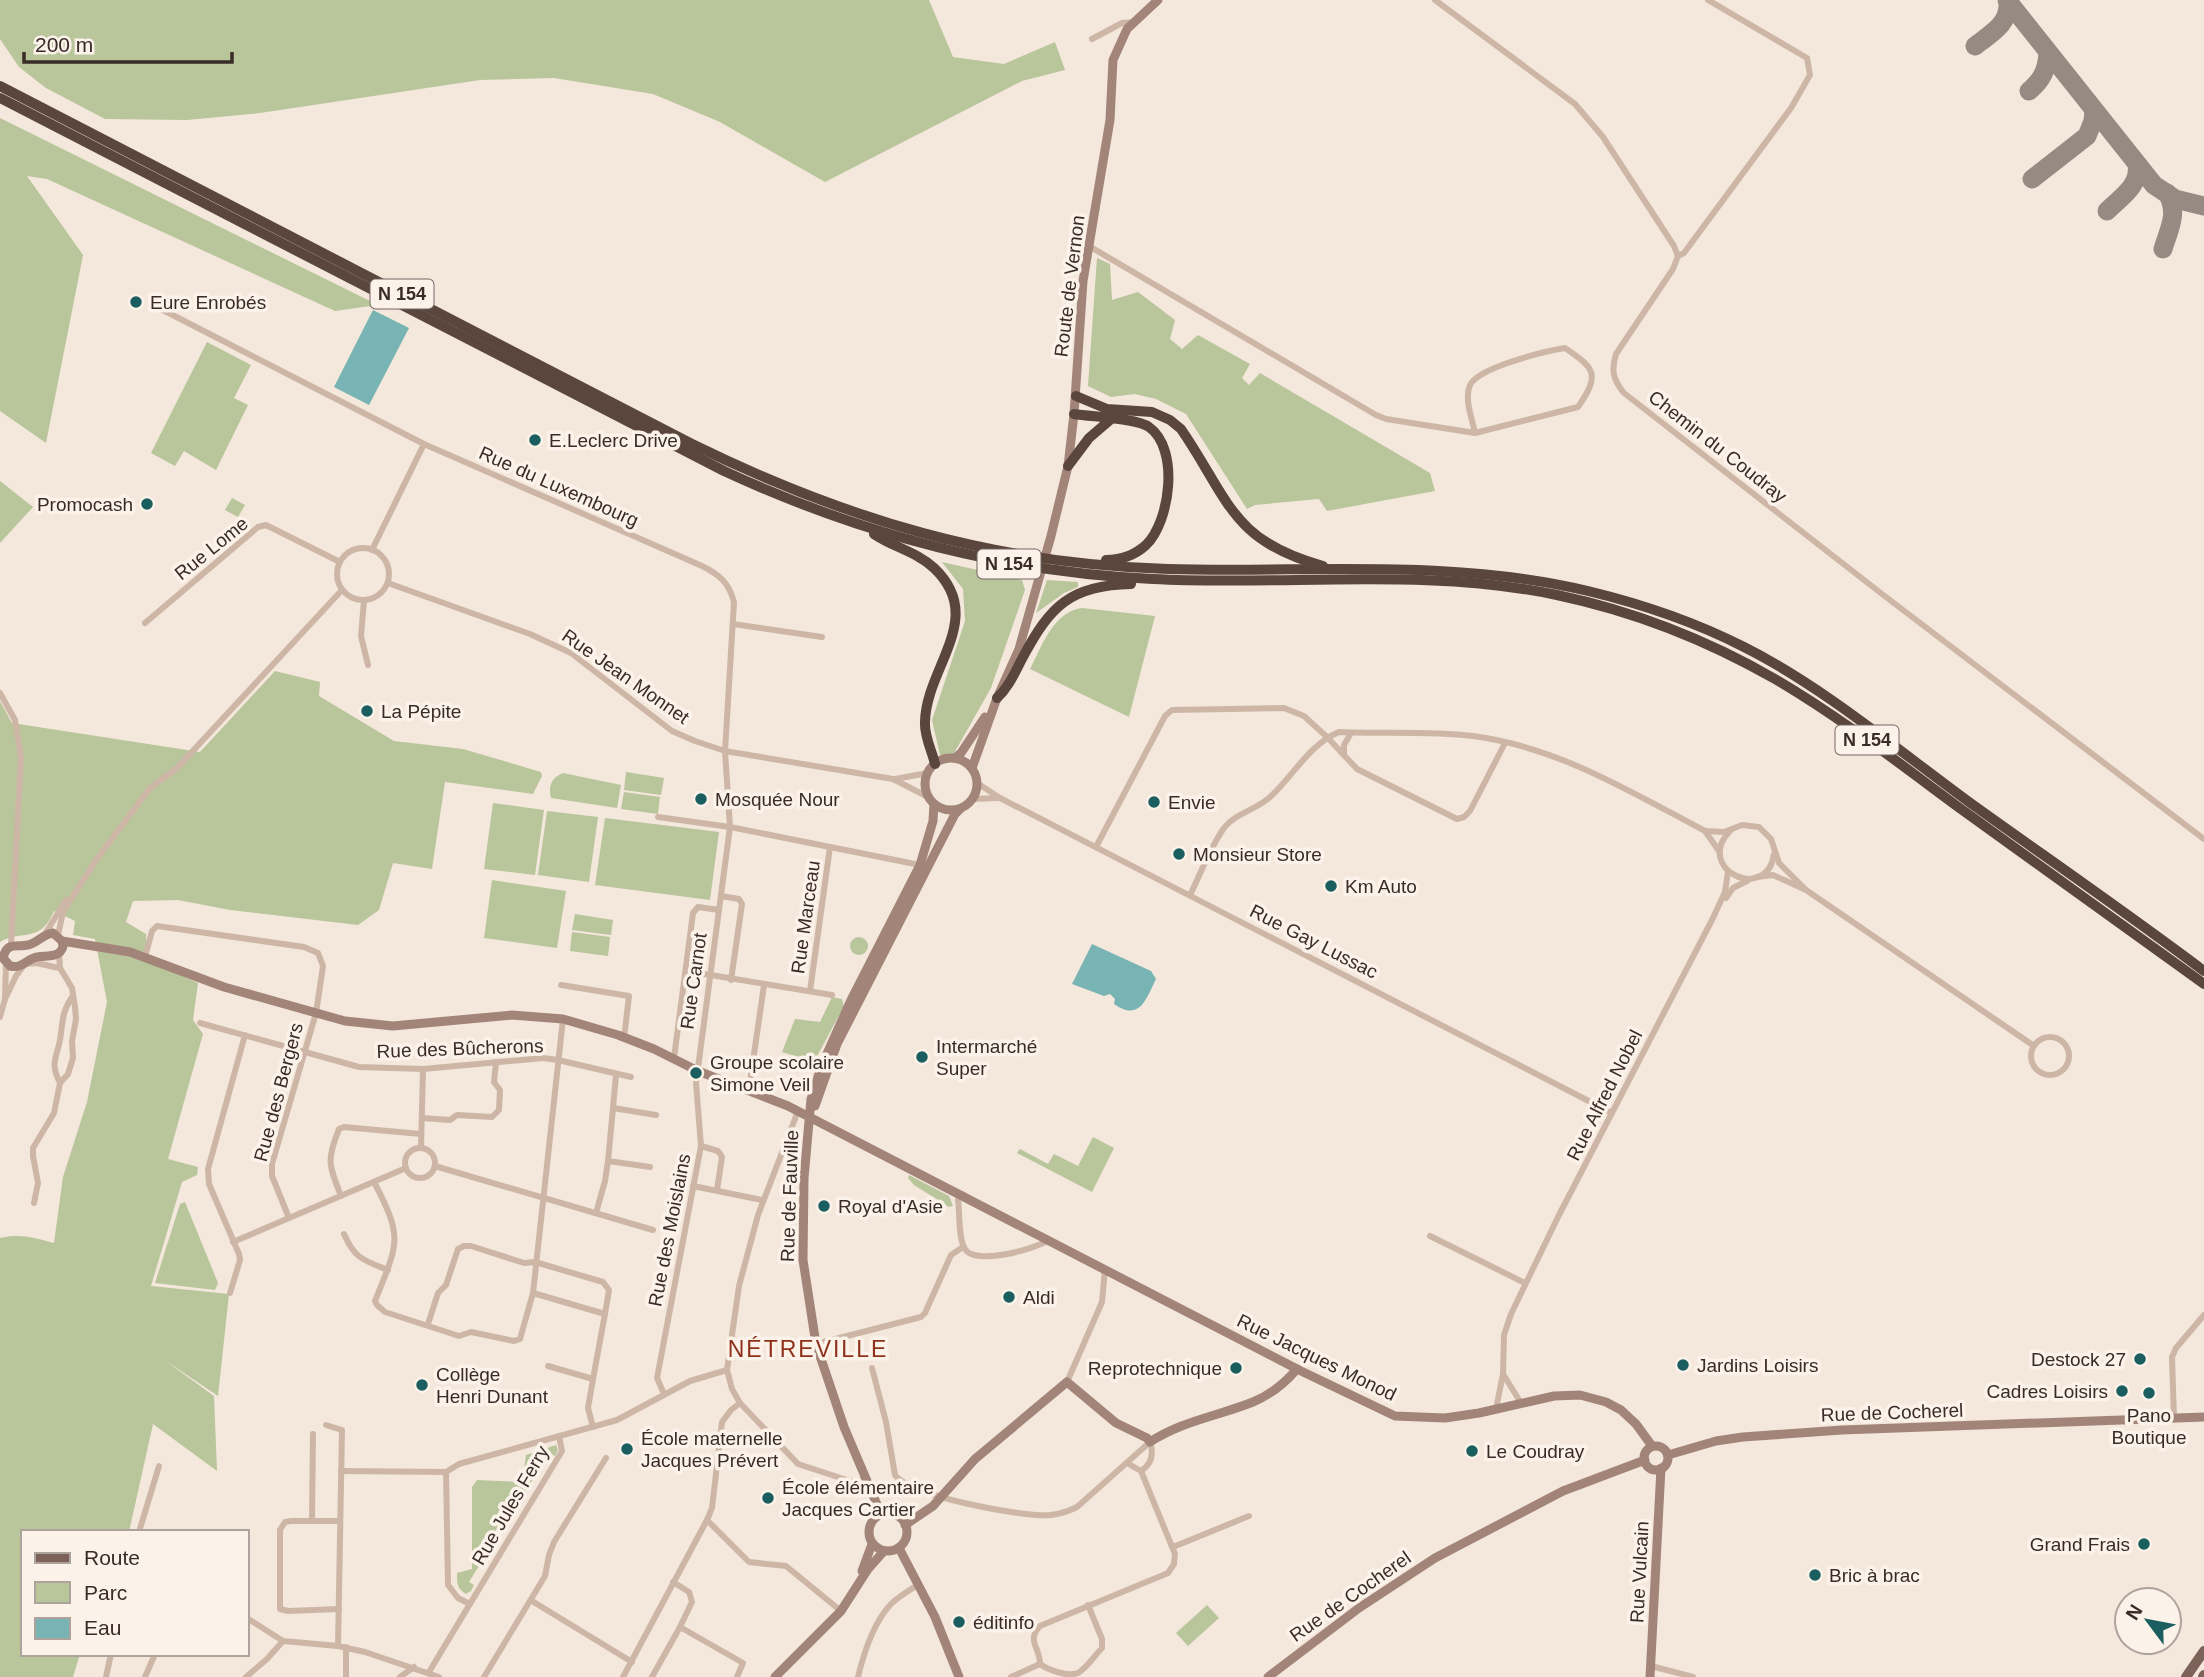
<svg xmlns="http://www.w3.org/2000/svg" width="2204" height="1677" viewBox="0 0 2204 1677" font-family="Arial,sans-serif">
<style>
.green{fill:#b9c59b}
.water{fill:#78b4b3}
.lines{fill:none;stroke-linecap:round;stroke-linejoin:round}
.taxiway{stroke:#968a82;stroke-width:19}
.street{stroke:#ceb6a7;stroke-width:6}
.secondary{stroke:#a28578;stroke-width:9}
.primary{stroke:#7c6258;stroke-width:10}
.highway{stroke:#5b463e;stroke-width:10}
.poi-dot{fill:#1a5e5f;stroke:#fbf2e9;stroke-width:2.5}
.labels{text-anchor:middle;stroke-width:7;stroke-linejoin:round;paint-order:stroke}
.shield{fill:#fbf2e9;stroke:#736762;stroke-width:2}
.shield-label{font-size:18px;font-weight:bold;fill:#392c28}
.street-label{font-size:19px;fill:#392c28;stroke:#fbf2e9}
.poi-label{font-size:19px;fill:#392c28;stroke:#fbf2e9;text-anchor:start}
.quarter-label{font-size:23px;letter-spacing:2px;fill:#8f301a;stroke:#fbf2e9}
</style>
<rect width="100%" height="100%" fill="#f4e7dc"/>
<g class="green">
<polygon points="0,0 929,0 953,57 1004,64 1055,42 1065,70 1022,81 825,182 720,122 653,94 554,78 480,80 260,113 187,120 105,119 46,88 19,67 0,39"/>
<polygon points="0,118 378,305 335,311 47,179 27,176 83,255 46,443 0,411"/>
<polygon points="1097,258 1110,264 1112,300 1138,292 1175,320 1170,339 1182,349 1198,335 1250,364 1242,378 1249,385 1260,373 1430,473 1435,491 1327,511 1319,499 1255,505 1247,509 1186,414 1156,399 1135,394 1111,397 1088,386"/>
<polygon points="207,342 251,365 234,398 248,405 216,470 184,451 175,466 151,453"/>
<polygon points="0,481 33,507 0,543"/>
<polygon points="232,498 245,505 238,517 225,510"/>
<polygon points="942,562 1022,580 1025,590 991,688 953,755 940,755 932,720 965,621 963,589"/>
<polygon points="1047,580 1078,582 1078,587 1064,593 1036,613"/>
<path d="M1082 608 1155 616 1129 717 1030 669C1042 646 1053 612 1082 608Z"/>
<path d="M275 671 320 682 319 696 394 741 463 749 541 772 542 776 533 794 445 782 432 869 393 863 379 910 358 925 230 910 178 900 133 901 126 922 146 934 147 951 144 959 198 983 193 1020 203 1034 168 1159 198 1167 197 1175 182 1182 151 1286 229 1294 218 1396 163 1359 214 1396 217 1471 153 1424 129 1532H23V1654H80L73 1677H0V1238C19 1233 36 1238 54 1243L63 1177 87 1102 107 1002 95 939 73 935 75 921 54 911C40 944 23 929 0 942V701L12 723 200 752Z"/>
<polygon points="626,772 664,778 661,795 624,790"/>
<path d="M563 773 621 785 617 808 551 798C548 786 551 778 563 773Z"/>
<polygon points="624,792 660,797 658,814 621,809"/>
<polygon points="493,803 544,810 535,875 484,869"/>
<polygon points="547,811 598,817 589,882 538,875"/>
<polygon points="605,818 719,832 710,900 595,885"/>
<polygon points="492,880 566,891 557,948 484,938"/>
<polygon points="575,914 613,920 611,935 572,930"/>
<polygon points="572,932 610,937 608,956 570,951"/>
<circle cx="859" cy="946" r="9"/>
<polygon points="832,997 842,999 844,1006 814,1062 782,1052 795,1019 820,1022"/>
<polygon points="1093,1137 1114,1148 1092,1192 1017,1153 1020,1149 1048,1164 1054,1154 1078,1166"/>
<polygon points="909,1175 949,1196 953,1206 949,1207 914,1185 908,1178"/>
<polygon points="185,1202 218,1283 215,1290 155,1283 180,1204"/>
<path d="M556 1445 558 1450 555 1456 549 1453 469 1582 474 1585 471 1591 466 1594C457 1589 457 1583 457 1573L472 1569V1487L477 1480 522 1482 526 1455Z"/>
<polygon points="1207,1605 1219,1618 1188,1646 1176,1633"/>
</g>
<g class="water">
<polygon points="373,310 409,328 369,405 334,387"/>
<path d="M1092 944 1151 971 1156 979C1146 999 1140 1022 1114 1004L1115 999 1110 994 1104 996 1072 984Z"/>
</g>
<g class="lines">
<g class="taxiway">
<polyline points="2007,0 2154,185 2175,199 2204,206"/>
<path d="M1975 46C1990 34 2010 24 2008 2"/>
<path d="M2029 91C2042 80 2047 70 2048 53"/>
<polyline points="2032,179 2087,136 2093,121 2094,111"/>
<path d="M2107 211C2121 197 2141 185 2137 164"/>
<path d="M2163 249C2169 229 2179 213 2167 193"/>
</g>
<g class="street">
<path d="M1435 0 1575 104 1603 137 1674 246 1678 256 1673 269 1616 354C1611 370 1613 380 1624 393L1882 594 2204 839"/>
<polyline points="1092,39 1122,23 1134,22"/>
<path d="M1089 246 1376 415 1386 419 1475 433C1472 418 1464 399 1470 385 1479 367 1546 351 1565 348 1596 369 1600 375 1578 407L1475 433"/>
<polyline points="1678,256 1684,253 1791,108 1810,75 1807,58 1708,0"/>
<path d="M159 308 424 444 702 566C720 575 729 583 734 602L725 751 730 827 696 1083 701 1146 657 1378 664 1394"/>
<circle cx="363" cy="574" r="26"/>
<polyline points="372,550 424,444"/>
<polyline points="388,583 530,634 571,653 672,731 695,741 725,751 893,779 928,797"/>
<polyline points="364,601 361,636 368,665"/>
<polyline points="145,623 258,527 266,525 340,562"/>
<polyline points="733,624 822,637"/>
<polyline points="0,693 15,720 21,757 11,945"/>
<polyline points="1344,755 1344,745 1351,733"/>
<polyline points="895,779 928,773"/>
<polyline points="977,783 1000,798 1612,1113"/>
<polyline points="973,799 998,798"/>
<polyline points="658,817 730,827 920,865"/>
<polyline points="1705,831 1719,851"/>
<path d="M1730 831C1693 869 1767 904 1774 854"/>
<polyline points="1096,847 1165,716 1172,710 1284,708 1304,716 1327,737 1357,769 1457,819 1464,817 1470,811 1505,743"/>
<polyline points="1757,877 1773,875 1806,890 2034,1046"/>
<path d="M1190 895C1200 875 1211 846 1224 828 1236 813 1255 810 1269 798 1293 777 1308 745 1339 732 1383 734 1429 731 1473 736 1558 747 1631 792 1705 831L1724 832 1742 825 1759 827 1771 839 1779 863 1806 890"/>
<polyline points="721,896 739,899 742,904 731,980"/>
<polyline points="1726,898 1733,888 1747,881"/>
<polyline points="45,934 66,900"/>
<polyline points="58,935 63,912 96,860 150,788 177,768 342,590"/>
<polyline points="145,957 152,931 157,926 304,947 318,953 323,966 316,1013 272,1164 272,1176 289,1218"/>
<polyline points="686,971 832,995"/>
<polyline points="561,985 629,996 624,1038"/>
<polyline points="810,991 830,847"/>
<polyline points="5,999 16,976 25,964 37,963 59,968"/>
<polyline points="0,1017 5,999 6,963"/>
<polyline points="200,1023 359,1067 423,1069 543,1058 558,1060 631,1077"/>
<circle cx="2050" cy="1056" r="19"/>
<polyline points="674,1058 693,913 698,907 719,910"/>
<polyline points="616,1075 613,1108 656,1115"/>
<path d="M60 1083C50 1063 56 1060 60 1040 63 1022 61 1014 72 997"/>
<polyline points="749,1089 764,985"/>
<polyline points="613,1108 608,1161 650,1167"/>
<polyline points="798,1111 758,1215 739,1286 727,1370 732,1389 740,1403 798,1464 853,1482 867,1479"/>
<polyline points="422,1118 450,1120 457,1115 492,1117 499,1110 500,1090 494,1082 496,1062"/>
<polyline points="701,1146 718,1151 722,1157 717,1190"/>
<polyline points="421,1148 423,1069"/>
<circle cx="420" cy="1163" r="15"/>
<polyline points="435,1166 653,1230"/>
<path d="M374 1182C404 1239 398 1243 375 1301L377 1305 385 1312 459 1336 471 1332 514 1341 520 1339 533 1293 563 1019"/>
<polyline points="693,1186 762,1200"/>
<path d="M962 1194 958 1200C960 1214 958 1238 965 1249 975 1266 1035 1249 1049 1240"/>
<path d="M341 1196C329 1165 326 1161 339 1129L344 1127 421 1134"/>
<polyline points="34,1203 38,1183 33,1156 33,1148 54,1113 60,1083 68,1074 73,1058 72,1041 76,1019 75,1007 72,988 60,968 59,953"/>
<polyline points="596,1213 605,1181 608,1161"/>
<path d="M344 1234C355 1259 363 1260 388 1270"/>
<polyline points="1430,1236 1525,1283"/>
<polyline points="233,1242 406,1168"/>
<polyline points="230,1293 240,1260 239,1254 209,1184 208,1169 245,1035"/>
<polyline points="428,1324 438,1293 446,1285 458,1249 464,1246 471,1246 524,1263 535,1262 603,1282 609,1290 605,1314 533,1293"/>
<polyline points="816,1344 921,1317 925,1313 951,1255 963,1247"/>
<polyline points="548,1366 593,1379 605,1314"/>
<path d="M872 1368 886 1422 895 1475C909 1496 1025 1518 1051 1515 1061 1514 1069 1511 1077 1507L1150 1442C1154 1454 1152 1464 1141 1471L1127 1463"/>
<polyline points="1503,1374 1521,1403"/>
<polyline points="1067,1382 1102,1302 1105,1269"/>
<polyline points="1496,1409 1503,1374 1504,1335 1511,1314 1559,1215 1712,920 1725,892 1728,872"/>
<polyline points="2174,1418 2172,1357 2176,1348 2204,1315"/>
<polyline points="326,1425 342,1430 338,1646"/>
<polyline points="593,1427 588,1408 593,1379"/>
<polyline points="341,1471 446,1472 459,1464 617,1420 690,1381 727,1370"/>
<polyline points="446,1472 448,1585 458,1598 470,1604"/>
<polyline points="312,1520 313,1434"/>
<polyline points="707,1520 749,1562 786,1566 841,1611"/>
<polyline points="139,1532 159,1466"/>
<polyline points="1173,1547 1249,1516"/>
<polyline points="673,1582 689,1592 692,1602 680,1627"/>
<polyline points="532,1601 632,1662"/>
<polyline points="339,1609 288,1611 280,1609 280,1530 285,1522 291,1521 340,1521"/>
<polyline points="247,1618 283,1641 338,1646 365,1652 439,1677"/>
<path d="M1040 1664C1040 1647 1026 1641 1040 1626L1168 1573 1174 1564 1175 1554 1141 1471"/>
<path d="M1040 1664C1048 1670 1068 1677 1078 1673 1087 1668 1095 1655 1102 1648V1639L1088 1605"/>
<polyline points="1651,1666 1693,1677"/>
<polyline points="429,1672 562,1451 559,1436"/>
<polyline points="106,1677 111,1654"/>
<polyline points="145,1677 155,1654"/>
<polyline points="246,1677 267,1659 283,1641"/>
<polyline points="346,1677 346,1647"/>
<polyline points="400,1677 414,1667"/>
<polyline points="484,1677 545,1576 549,1555 554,1542 606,1458"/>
<polyline points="623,1677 707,1520 712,1508 722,1422 731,1410 740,1403"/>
<polyline points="652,1677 680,1627 743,1663 737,1677"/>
<path d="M858 1677C864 1652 873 1623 891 1604 899 1596 910 1590 919 1584"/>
<polyline points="1011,1677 1040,1664"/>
</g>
<g class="secondary">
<circle cx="951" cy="784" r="26"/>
<polyline points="955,758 961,753 985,717"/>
<polyline points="972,768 997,698 1019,649 1051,536 1068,466 1074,414 1083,281 1110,120 1113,60 1127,29 1158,0"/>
<path d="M62 941C63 946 64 947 60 952 54 958 44 955 37 957 26 959 23 969 10 966L3 958C7 940 18 949 31 944 40 941 43 934 53 933L62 941 130 952 224 987 345 1021 393 1026 512 1015 563 1019 618 1035 654 1049 698 1071 788 1106 1301 1371 1395 1416 1445 1418 1479 1413 1554 1396 1580 1395 1606 1402 1621 1410 1636 1424 1652 1446"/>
<polyline points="815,1106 837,1044 955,814 960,809"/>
<circle cx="1656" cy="1458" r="12"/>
<polyline points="1668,1455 1716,1441 1743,1437 1842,1430 2204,1417"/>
<circle cx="888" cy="1532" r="19"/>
<polyline points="881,1514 844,1427 816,1344 803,1260 804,1178 811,1099 821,1067 851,1000 920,865 933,821 934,804"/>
<path d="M905 1525 933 1506 975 1459 1067 1382 1116 1423 1147 1438 1150 1442C1182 1421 1218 1416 1253 1402 1270 1395 1285 1383 1297 1369"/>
<polyline points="899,1548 935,1617 959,1677"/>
<polyline points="862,1571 872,1544"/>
<polyline points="775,1677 841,1611 868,1569 884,1551"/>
<polyline points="1268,1677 1359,1608 1435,1558 1563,1491 1645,1460"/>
<polyline points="1650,1677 1661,1468"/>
</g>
<g class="primary">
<polyline points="2186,1677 2204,1651"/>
<polyline points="2203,1677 2204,1675"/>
</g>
<g class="highway">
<path d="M0 86 692 444C847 520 995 564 1168 569 1309 573 1450 558 1588 591 1642 604 1695 622 1744 647 1822 686 1898 750 1969 802 2047 858 2127 913 2204 971"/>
<path d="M0 98 724 471C860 534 1002 572 1153 579 1287 586 1424 567 1557 595 1633 611 1707 640 1775 679 1840 717 1900 764 1961 809 2042 867 2123 926 2204 984"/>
<path d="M1076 396 1107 409 1152 412 1170 420 1181 429C1229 499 1231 541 1323 566"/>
<path d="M1074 414C1092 417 1136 418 1149 427 1180 449 1170 522 1146 545 1135 555 1120 560 1106 560"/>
<polyline points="1068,466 1089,438 1110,420"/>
<path d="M874 534C893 547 917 552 934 568 987 618 926 667 925 722 924 736 932 751 935 764"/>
<path d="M997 698C1009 687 1015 672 1023 657 1050 606 1071 585 1131 584"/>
</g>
</g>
<g class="poi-dot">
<circle cx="136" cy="302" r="7"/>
<circle cx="535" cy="440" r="7"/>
<circle cx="147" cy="504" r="7"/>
<circle cx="367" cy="711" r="7"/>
<circle cx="701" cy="799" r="7"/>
<circle cx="1154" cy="802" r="7"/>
<circle cx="1179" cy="854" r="7"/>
<circle cx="1331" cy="886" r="7"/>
<circle cx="922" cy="1057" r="7"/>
<circle cx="696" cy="1073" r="7"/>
<circle cx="824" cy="1206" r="7"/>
<circle cx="1009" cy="1297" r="7"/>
<circle cx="2140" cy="1359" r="7"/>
<circle cx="1683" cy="1365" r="7"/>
<circle cx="1236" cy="1368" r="7"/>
<circle cx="422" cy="1385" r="7"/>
<circle cx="2122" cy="1391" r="7"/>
<circle cx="2149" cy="1393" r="7"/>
<circle cx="627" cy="1449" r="7"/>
<circle cx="1472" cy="1451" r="7"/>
<circle cx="768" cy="1498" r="7"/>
<circle cx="2144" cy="1544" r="7"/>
<circle cx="1815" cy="1575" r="7"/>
<circle cx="959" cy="1622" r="7"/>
</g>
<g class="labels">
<g class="shield">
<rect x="370.5" y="279.5" width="63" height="29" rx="5"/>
<rect x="977.5" y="549.5" width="63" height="29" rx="5"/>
<rect x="1835.5" y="725.5" width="63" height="29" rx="5"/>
</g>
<g class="shield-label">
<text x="402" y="300">N 154</text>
<text x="1009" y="570">N 154</text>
<text x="1867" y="746">N 154</text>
</g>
<g class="street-label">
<text transform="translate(1069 286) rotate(-83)" y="7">Route de Vernon</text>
<text transform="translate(1718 446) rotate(38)" y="7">Chemin du Coudray</text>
<text transform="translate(559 486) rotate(24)" y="7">Rue du Luxembourg</text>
<text transform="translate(211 548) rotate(-39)" y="7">Rue Lome</text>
<text transform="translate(626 676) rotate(35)" y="7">Rue Jean Monnet</text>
<text transform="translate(805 917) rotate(-82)" y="7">Rue Marceau</text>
<text transform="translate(1314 941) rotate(27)" y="7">Rue Gay Lussac</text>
<text transform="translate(693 981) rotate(-82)" y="7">Rue Carnot</text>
<text transform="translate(460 1048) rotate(-2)" y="7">Rue des Bûcherons</text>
<text transform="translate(278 1092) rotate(-75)" y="7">Rue des Bergers</text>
<text transform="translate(1604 1095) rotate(-63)" y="7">Rue Alfred Nobel</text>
<text transform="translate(789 1196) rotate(-88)" y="7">Rue de Fauville</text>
<text transform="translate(669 1230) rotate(-79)" y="7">Rue des Moislains</text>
<text transform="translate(1317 1357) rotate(26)" y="7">Rue Jacques Monod</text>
<text transform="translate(1892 1412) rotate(-2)" y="7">Rue de Cocherel</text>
<text transform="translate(510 1505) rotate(-60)" y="7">Rue Jules Ferry</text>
<text transform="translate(1639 1572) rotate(-87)" y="7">Rue Vulcain</text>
<text transform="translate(1350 1596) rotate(-35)" y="7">Rue de Cocherel</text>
</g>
<g class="poi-label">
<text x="150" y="309">Eure Enrobés</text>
<text x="549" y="447">E.Leclerc Drive</text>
<text x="133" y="511" text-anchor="end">Promocash</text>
<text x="381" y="718">La Pépite</text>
<text x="715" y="806">Mosquée Nour</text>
<text x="1168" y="809">Envie</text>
<text x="1193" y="861">Monsieur Store</text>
<text x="1345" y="893">Km Auto</text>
<text x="936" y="1053">Intermarché<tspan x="936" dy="22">Super</tspan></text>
<text x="710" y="1069">Groupe scolaire<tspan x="710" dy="22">Simone Veil</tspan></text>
<text x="838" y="1213">Royal d'Asie</text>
<text x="1023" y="1304">Aldi</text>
<text x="2126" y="1366" text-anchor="end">Destock 27</text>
<text x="1697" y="1372">Jardins Loisirs</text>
<text x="1222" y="1375" text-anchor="end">Reprotechnique</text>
<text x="436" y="1381">Collège<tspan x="436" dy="22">Henri Dunant</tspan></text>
<text x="2108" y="1398" text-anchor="end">Cadres Loisirs</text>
<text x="2149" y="1422" text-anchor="middle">Pano<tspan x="2149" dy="22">Boutique</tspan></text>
<text x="641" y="1445">École maternelle<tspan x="641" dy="22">Jacques Prévert</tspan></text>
<text x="1486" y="1458">Le Coudray</text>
<text x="782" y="1494">École élémentaire<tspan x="782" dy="22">Jacques Cartier</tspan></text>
<text x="2130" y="1551" text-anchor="end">Grand Frais</text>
<text x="1829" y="1582">Bric à brac</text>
<text x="973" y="1629">éditinfo</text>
</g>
<g class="quarter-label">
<text x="808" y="1357">NÉTREVILLE</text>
</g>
</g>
<rect x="21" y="1530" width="228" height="126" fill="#fbf2e9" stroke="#ada39c" stroke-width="2"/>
<rect x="35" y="1553" width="35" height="10" fill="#7c6258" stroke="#ada39c" stroke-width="2"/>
<text x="84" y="1565" font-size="21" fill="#392c28">Route</text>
<rect x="35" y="1582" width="35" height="21" fill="#b9c59b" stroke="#ada39c" stroke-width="2"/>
<text x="84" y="1600" font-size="21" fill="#392c28">Parc</text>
<rect x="35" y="1618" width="35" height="21" fill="#78b4b3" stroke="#ada39c" stroke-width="2"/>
<text x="84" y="1635" font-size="21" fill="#392c28">Eau</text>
<g transform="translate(2148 1621) rotate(302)"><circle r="33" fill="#fbf2e9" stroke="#ada39c" stroke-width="2"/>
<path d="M0-5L12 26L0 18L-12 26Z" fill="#1a5e5f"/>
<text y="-10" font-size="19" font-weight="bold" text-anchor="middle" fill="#392c28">N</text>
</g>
<path d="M24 52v10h208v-10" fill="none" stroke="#392c28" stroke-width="3.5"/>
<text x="35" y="52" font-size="21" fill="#392c28" stroke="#fbf2e9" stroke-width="5" paint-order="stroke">200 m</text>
</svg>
